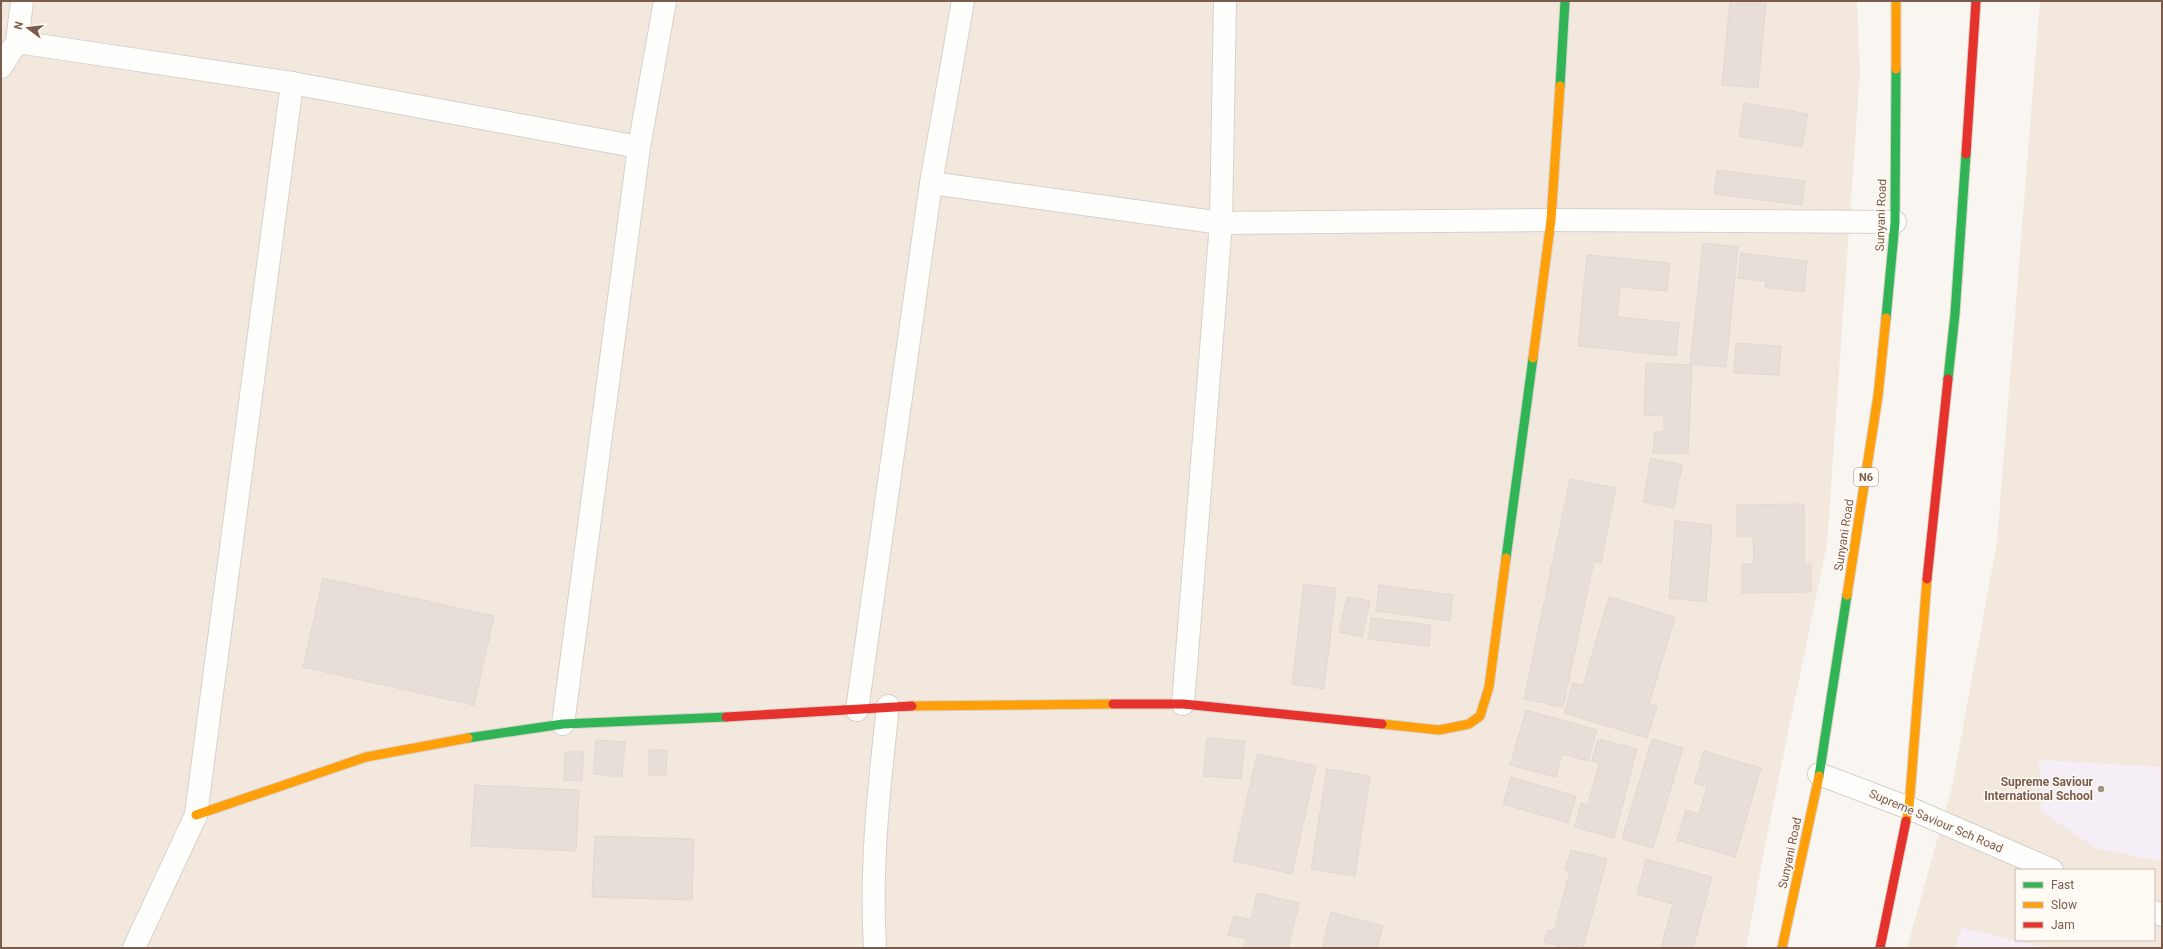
<svg xmlns="http://www.w3.org/2000/svg" width="2163" height="949" viewBox="0 0 2163 949" font-family="Roboto,sans-serif">
<style>
.residential{fill:#f2e8de;fill-rule:evenodd}
.education{fill:#f6eef6}
.building{fill:#e6ded7;stroke:#e2d8d2}
.lines{fill:none;stroke-linecap:round;stroke-linejoin:round}
.street-casing{stroke:#d7d1cb;stroke-width:24}
.fast-casing{stroke:#d9d2cb;stroke-width:11}
.slow-casing{stroke:#d9d2cb;stroke-width:11}
.jam-casing{stroke:#d9d2cb;stroke-width:11}
.street{stroke:#fefefd;stroke-width:22}
.fast{stroke:#30b455;stroke-width:9}
.slow{stroke:#ff9f0a;stroke-width:9}
.jam{stroke:#e5322d;stroke-width:9}
.poi-dot{fill:#a69286;stroke:#fffaf3;stroke-width:1.5}
.labels{text-anchor:middle;stroke-width:3;stroke-linejoin:round;paint-order:stroke}
.shield{fill:#fffaf3;stroke:#a28b7f;stroke-width:1}
.shield-label{font-size:11px;font-weight:bold;fill:#7a5c4d}
.street-label{font-size:12px;fill:#7a5c4d;stroke:#fffaf3}
.poi-label{font-size:12px;font-weight:bold;fill:#7a5c4d;stroke:#fffaf3;text-anchor:end}
</style>
<rect width="100%" height="100%" fill="#f9f5f0"/>
<g class="residential">
<polygon points="1,1 1857,1 1860,71 1827,544 1768,830 1746,948 1,948"/>
<path d="M2040 1H2162V948H1907L1952 787 1997 542ZM2016 870H2154V940H2016Z"/>
</g>
<g class="education">
<polygon points="2162,750 2162,861 2097,849 2041,811 2039,760 2160,767"/>
<polygon points="1962,928 2049,948 1955,948"/>
</g>
<g class="building">
<polygon points="1730,1 1766,1 1758,88 1722,85"/>
<polygon points="1744,103 1808,114 1802,147 1739,136"/>
<polygon points="1717,170 1805,181 1802,205 1714,194"/>
<polygon points="1703,243 1738,247 1726,367 1690,364"/>
<polygon points="1741,253 1807,261 1804,292 1765,287 1766,281 1738,278"/>
<polygon points="1587,255 1670,263 1667,291 1620,287 1617,317 1679,323 1676,356 1578,346"/>
<polygon points="1736,343 1781,346 1779,375 1734,373"/>
<polygon points="1646,363 1692,365 1688,453 1653,453 1655,432 1664,432 1664,416 1644,415"/>
<polygon points="1651,458 1682,465 1674,508 1643,502"/>
<polygon points="1570,479 1616,488 1601,563 1594,561 1563,707 1524,699"/>
<polygon points="1804,504 1804,564 1811,564 1811,592 1742,593 1742,564 1754,564 1753,536 1737,536 1737,505"/>
<polygon points="1675,521 1712,525 1706,602 1669,598"/>
<polygon points="323,578 494,616 474,705 303,667"/>
<polygon points="1304,584 1336,588 1324,689 1292,684"/>
<polygon points="1379,585 1453,595 1450,621 1376,611"/>
<polygon points="1347,597 1370,601 1362,637 1339,632"/>
<polygon points="1609,597 1675,617 1649,704 1657,706 1647,738 1564,713 1573,683 1583,685"/>
<polygon points="1371,618 1431,625 1429,646 1368,639"/>
<polygon points="1526,710 1597,730 1588,761 1562,754 1556,777 1510,765"/>
<polygon points="1207,738 1245,741 1241,779 1203,776"/>
<polygon points="1598,739 1637,749 1614,838 1575,827 1581,803 1588,805 1599,763 1592,761"/>
<polygon points="1652,739 1683,748 1653,848 1622,839"/>
<polygon points="596,740 625,742 622,777 593,774"/>
<polygon points="649,750 667,750 666,775 649,775"/>
<polygon points="1704,751 1761,768 1735,857 1677,840 1686,810 1699,814 1707,787 1694,783"/>
<polygon points="565,752 584,752 582,781 564,780"/>
<polygon points="1257,754 1316,766 1292,874 1233,861"/>
<polygon points="1327,769 1370,776 1355,876 1311,869"/>
<polygon points="1511,777 1576,796 1568,823 1503,804"/>
<polygon points="475,785 579,790 576,851 471,846"/>
<polygon points="595,836 694,839 692,900 592,897"/>
<polygon points="1571,850 1607,859 1583,948 1565,948 1544,942 1548,930 1554,931 1570,871 1565,870"/>
<polygon points="1646,859 1712,877 1693,948 1661,948 1673,904 1637,894"/>
<polygon points="1257,893 1299,903 1288,948 1244,948 1246,939 1228,935 1234,916 1251,920"/>
<polygon points="1331,912 1383,926 1377,948 1322,948"/>
</g>
<g class="lines">
<g class="street-casing">
<g id="street">
<polyline points="17,42 22,1"/>
<polyline points="1,67 17,42 292,83 639,147"/>
<polyline points="931,183 1221,223 1225,1"/>
<polyline points="1183,704 1221,223 1551,220 1895,222"/>
<polyline points="857,710 931,183 963,1"/>
<polyline points="563,724 639,147 665,1"/>
<polyline points="1819,774 1909,808 2052,870"/>
<polyline points="2154,912 2162,915"/>
<polyline points="134,948 196,815 292,83"/>
<path d="M875 948C870 867 879 787 888 706"/>
</g>
</g>
<g class="fast-casing">
<g id="fast">
<polyline points="1560,86 1565,1"/>
<polyline points="1886,318 1895,222 1896,69"/>
<polyline points="1948,379 1955,314 1966,154"/>
<polyline points="1506,558 1533,358"/>
<polyline points="468,738 563,724 726,717"/>
<polyline points="1819,776 1847,595"/>
</g>
</g>
<g class="slow-casing">
<g id="slow">
<polyline points="1896,69 1896,1"/>
<polyline points="1533,358 1551,220 1560,86"/>
<polyline points="1847,595 1878,396 1886,318"/>
<polyline points="912,706 1113,704"/>
<polyline points="1382,724 1439,730 1469,724 1480,716 1489,687 1506,558"/>
<polyline points="196,815 366,757 468,738"/>
<polyline points="1906,821 1909,808 1927,579"/>
<polyline points="1782,948 1819,776"/>
</g>
</g>
<g class="jam-casing">
<g id="jam">
<polyline points="1966,154 1976,1"/>
<polyline points="1927,579 1948,379"/>
<polyline points="1113,704 1183,704 1382,724"/>
<polyline points="726,717 912,706"/>
<polyline points="1880,948 1906,821"/>
</g>
</g>
<use href="#street" class="street"/>
<use href="#fast" class="fast"/>
<use href="#slow" class="slow"/>
<use href="#jam" class="jam"/>
</g>
<circle class="poi-dot" cx="2101" cy="789" r="4"/>
<g class="labels">
<rect class="shield" x="1854" y="468" width="24" height="18" rx="3"/>
<g class="shield-label">
<text x="1866" y="481">N6</text>
</g>
<g class="street-label">
<text transform="translate(1881 215) rotate(-88)" y="4">Sunyani Road</text>
<text transform="translate(1844 535) rotate(-81)" y="4">Sunyani Road</text>
<text transform="translate(1936 821) rotate(23)" y="4">Supreme Saviour Sch Road</text>
<text transform="translate(1790 853) rotate(-78)" y="4">Sunyani Road</text>
</g>
<g class="poi-label">
<text x="2093" y="786">Supreme Saviour<tspan x="2093" dy="14">International School</tspan></text>
</g>
</g>
<rect width="2163" height="949" fill="none" stroke="#7a5c4d" stroke-width="4"/>
<rect x="2015" y="869" width="140" height="72" fill="#fffaf3" stroke="#cabbb1"/>
<rect x="2023" y="882" width="20" height="6" fill="#30b455" stroke="#cabbb1"/>
<text x="2051" y="889" font-size="12" fill="#7a5c4d">Fast</text>
<rect x="2023" y="902" width="20" height="6" fill="#ff9f0a" stroke="#cabbb1"/>
<text x="2051" y="909" font-size="12" fill="#7a5c4d">Slow</text>
<rect x="2023" y="922" width="20" height="6" fill="#e5322d" stroke="#cabbb1"/>
<text x="2051" y="929" font-size="12" fill="#7a5c4d">Jam</text>
<g transform="translate(28 28) rotate(285)" stroke="#fffaf3" stroke-width="3" paint-order="stroke">
<path d="M0-3L7 15L0 10L-7 15Z" fill="#7a5c4d"/>
<text y="-6" font-size="11" font-weight="bold" text-anchor="middle" fill="#7a5c4d">N</text>
</g>
</svg>
